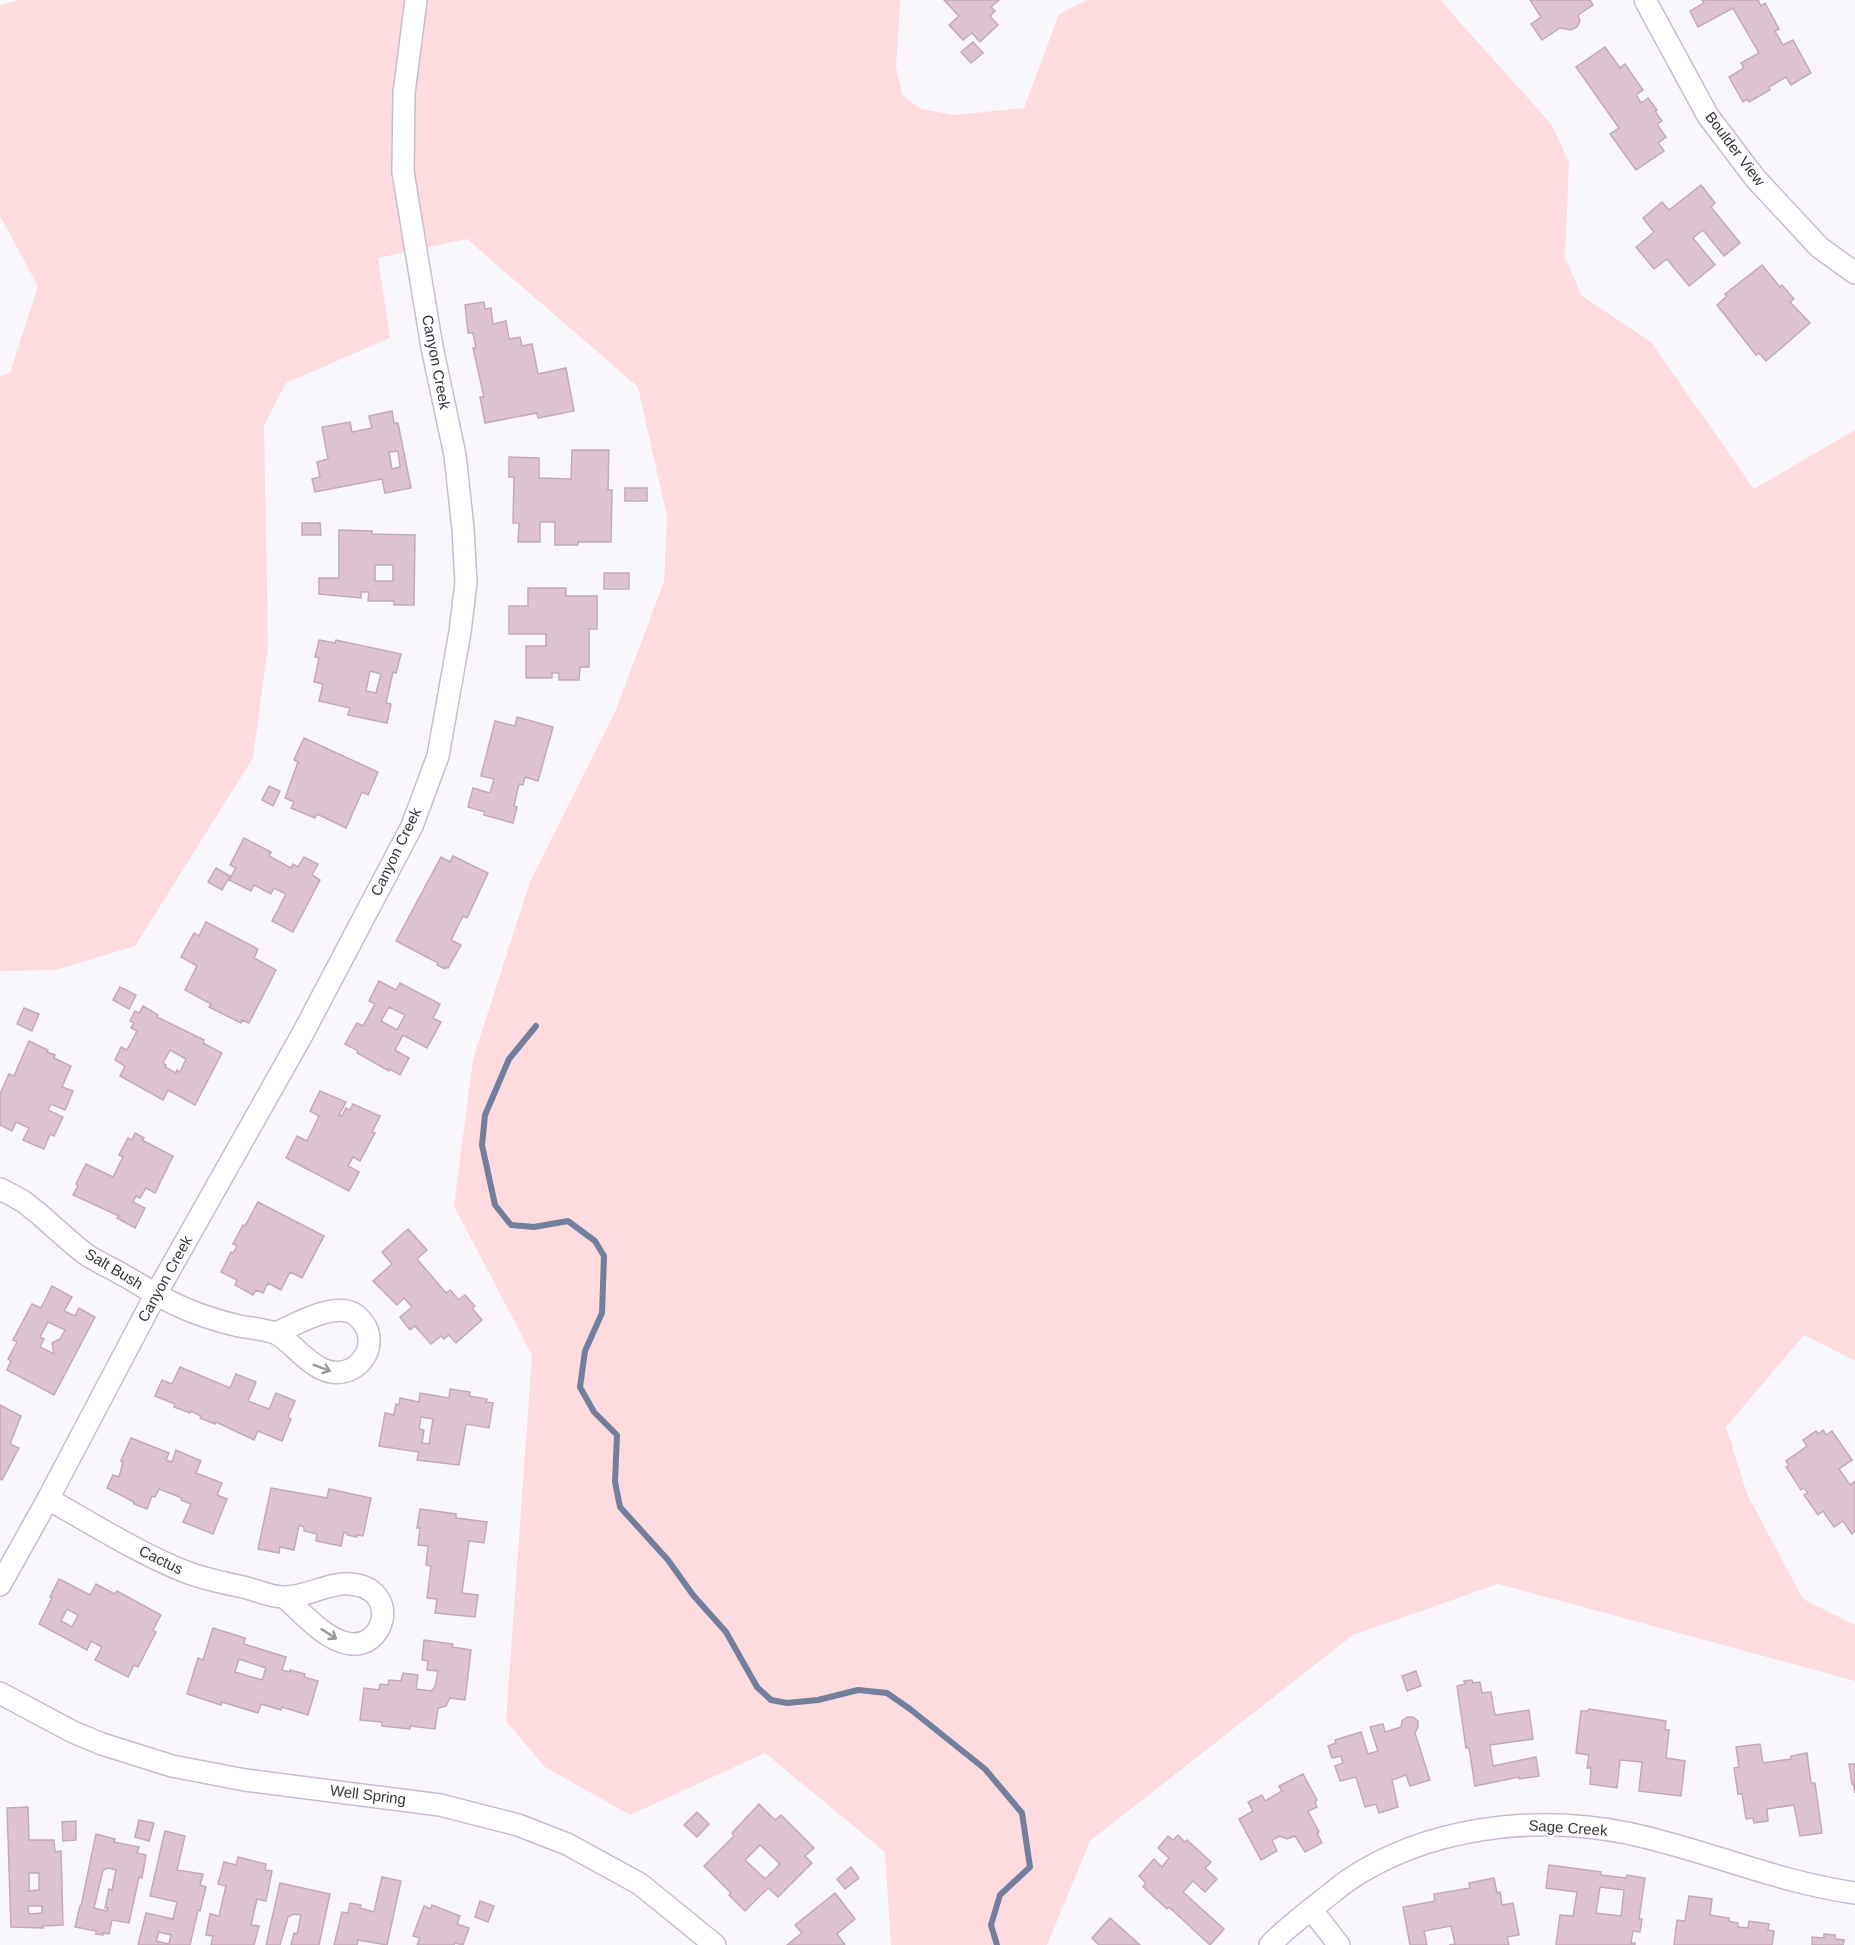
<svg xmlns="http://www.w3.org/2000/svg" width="1855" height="1945" viewBox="0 0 1855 1945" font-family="Arial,sans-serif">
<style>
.green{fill:#fddbdf}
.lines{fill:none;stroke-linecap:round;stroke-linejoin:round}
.stream{stroke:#727f9d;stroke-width:6}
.building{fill:#dec3d3;stroke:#c4aab9;stroke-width:1.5;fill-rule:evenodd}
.minor-casing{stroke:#cabad2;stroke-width:24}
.minor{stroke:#fff;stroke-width:21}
.oneway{stroke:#9c999e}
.labels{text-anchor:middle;stroke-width:4.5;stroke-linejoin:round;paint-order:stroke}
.street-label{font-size:15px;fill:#39333c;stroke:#fff}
</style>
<rect width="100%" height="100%" fill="#faf7fc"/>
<polygon class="green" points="19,0 900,0 896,67 902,95 921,109 955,115 1024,108 1059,14 1087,0 1440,0 1551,124 1569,162 1565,258 1582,296 1651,342 1754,489 1855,430 1855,1361 1804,1335 1726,1427 1747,1494 1803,1599 1855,1625 1855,1681 1498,1584 1353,1635 1090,1841 1047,1945 891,1945 885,1852 765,1753 630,1815 545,1767 506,1721 532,1355 454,1206 473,1059 530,882 615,712 664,582 667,517 638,387 467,239 378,258 390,338 286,383 264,425 268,646 253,758 135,946 56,970 0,971 0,376 10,373 38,286 0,216 0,5"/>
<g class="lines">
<polyline class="stream" points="536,1026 509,1059 485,1115 482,1145 495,1205 511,1225 534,1227 568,1221 595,1241 604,1256 602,1313 585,1351 580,1387 594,1412 617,1435 615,1482 620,1507 668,1560 693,1595 726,1632 757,1687 771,1700 787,1703 818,1700 858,1690 887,1693 910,1709 985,1769 1022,1813 1030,1867 1000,1895 991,1925 997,1945"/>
</g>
<g class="building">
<polygon points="944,0 999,0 991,7 995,11 990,16 998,25 980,42 972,33 963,40 949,25 959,16"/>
<polygon points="1530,0 1590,0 1593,5 1578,15 1580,21 1577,27 1571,30 1560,28 1542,40 1531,24 1541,17"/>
<polygon points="1702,0 1758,0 1761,6 1765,3 1779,29 1775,31 1783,45 1793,40 1811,73 1791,85 1786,77 1769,87 1770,90 1749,102 1747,99 1743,102 1729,77 1744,68 1741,63 1759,53 1733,8 1698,27 1690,11 1704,3"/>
<polygon points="973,42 983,53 971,63 961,52"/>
<polygon points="1605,47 1620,68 1625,64 1643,90 1636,95 1641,103 1648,98 1657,110 1655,111 1662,121 1657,124 1666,137 1658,143 1664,151 1636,170 1610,134 1619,128 1576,67"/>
<polygon points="1701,185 1715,203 1711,207 1740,243 1724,256 1703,230 1693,238 1715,265 1689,286 1667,259 1654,269 1636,247 1654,232 1643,218 1662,202 1669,210"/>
<polygon points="1762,265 1780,287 1782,285 1794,299 1790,302 1810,323 1766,361 1759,353 1756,355 1717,305 1727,296 1725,294"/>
<polygon points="484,302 485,309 491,308 493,324 506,321 509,339 520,337 522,346 532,344 538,374 566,368 574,411 538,418 537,413 485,423 480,397 484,397 473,348 476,348 473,333 468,333 465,305"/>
<path d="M392 411 394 423H398L411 488 385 493 382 479 315 492 312 479 320 477 317 462 328 459 322 427 350 422 352 432 372 428 369 416ZM398 451 400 467 392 469 389 452Z"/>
<polygon points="572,450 609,450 608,490 612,490 611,542 578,542 578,545 555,545 555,522 540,522 540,542 518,542 519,523 513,523 514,477 509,477 509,457 539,458 539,478 571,479"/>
<rect x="625" y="488" width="22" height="13"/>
<polygon points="302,523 320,523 321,535 302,535"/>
<path d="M339 530 372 531V534L415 535 414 605H394V601H368L369 592H361V598L319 594V578H339ZM375 565H393V581H375Z"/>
<rect x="604" y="573" width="25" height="16"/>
<polygon points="528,588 566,588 566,596 597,596 597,629 589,629 589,667 580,667 579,680 559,680 559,673 552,673 552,678 526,678 526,646 546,646 546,634 509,634 509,606 528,606"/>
<path d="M319 640 335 643 336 640 401 654 396 673 393 672 386 703 391 704 387 723 348 715 350 708 319 701 323 684 314 682 319 658 315 657ZM370 671 381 674 376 693 366 691Z"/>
<polygon points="517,717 553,727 538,781 525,777 523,785 519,784 514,806 517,807 513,823 484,815 485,812 468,807 473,788 490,793 494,779 481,776 495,721 515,726"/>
<polygon points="304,738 378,772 368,795 362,792 346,828 317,814 315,818 291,808 294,802 285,798 298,762 294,760"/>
<polygon points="269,786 280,791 273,806 262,800"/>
<polygon points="244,838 271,852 269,856 291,868 293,864 298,867 304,857 318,864 312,875 320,880 293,932 272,921 286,894 274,888 271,894 254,885 251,891 229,880 236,868 230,865"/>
<polygon points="453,856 488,873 467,918 463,916 451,940 461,945 448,968 446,967 445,969 437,965 438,963 396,941 441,857 450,862"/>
<polygon points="216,868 230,876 222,890 208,882"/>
<polygon points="206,922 258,949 254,958 276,970 249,1023 242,1020 241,1023 209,1007 211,1004 185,990 197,966 181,957 194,933 199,936"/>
<path d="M379 981 396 990 400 983 440 1004 433 1018 441 1022 427 1048 403 1035 395 1050 409 1058 400 1075 390 1069 389 1071 357 1053 358 1051 345 1044 357 1023 363 1026 375 1004 369 1001ZM389 1007 405 1015 397 1030 381 1021Z"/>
<polygon points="120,987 136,995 129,1009 113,1000"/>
<path d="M143 1006 158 1015 157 1017 204 1040 203 1043 222 1053 195 1105 168 1090 163 1100 120 1076 125 1066 115 1060 121 1047 127 1050 137 1031 131 1028 134 1023 130 1021 135 1011 139 1013ZM170 1050 186 1059 180 1072 177 1070 176 1073 165 1067 166 1065 163 1063Z"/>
<polygon points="24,1008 39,1014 32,1031 17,1024"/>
<polygon points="29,1041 48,1050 47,1052 55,1055 54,1058 71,1066 62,1087 73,1091 65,1110 51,1104 48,1110 63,1117 54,1136 50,1134 44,1149 23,1140 29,1128 16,1122 12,1131 0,1125 0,1094 9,1074 14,1076"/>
<polygon points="320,1091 346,1102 339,1115 342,1116 346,1108 350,1110 353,1104 380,1116 372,1132 375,1133 360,1161 353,1157 348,1166 359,1172 349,1191 286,1158 297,1136 307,1141 319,1116 310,1111"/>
<polygon points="135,1133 144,1138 142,1140 173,1156 155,1193 146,1188 140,1198 136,1196 133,1202 145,1208 135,1228 117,1218 119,1216 73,1195 78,1186 76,1184 86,1164 113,1177 123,1157 119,1155 128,1138 132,1140"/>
<polygon points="258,1202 324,1236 302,1278 290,1272 281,1290 268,1283 263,1293 256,1290 253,1295 235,1285 237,1280 221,1272 231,1252 233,1253 237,1246 233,1244 243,1225 245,1226"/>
<polygon points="408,1229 427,1250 417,1259 446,1293 450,1290 459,1300 465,1295 475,1306 472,1308 482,1320 456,1343 449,1335 444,1339 441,1336 431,1344 415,1326 410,1330 400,1317 412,1307 404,1298 397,1305 373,1281 392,1264 382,1252"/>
<path d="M52 1286 72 1297 64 1311 75 1316 79 1308 95 1317 54 1395 7 1370 11 1361 8 1359 17 1342 13 1340 32 1304 41 1308ZM48 1322 65 1330 60 1339 52 1343 54 1354 40 1347 44 1339 40 1337Z"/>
<polygon points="180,1367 230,1388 236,1374 256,1382 248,1401 269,1409 276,1393 295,1401 288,1417 291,1419 282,1441 258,1431 254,1440 216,1422 215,1424 200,1418 201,1416 191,1411 190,1413 174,1407 175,1404 155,1396 162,1380 172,1384"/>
<path d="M450 1389 470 1392 469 1396 487 1399 486 1402 493 1403 489 1428 466 1424 459 1465 417 1460 419 1452 379 1446 385 1413 394 1415 396 1404 399 1405 400 1398 419 1402 420 1393 449 1398ZM421 1417 433 1419 429 1444 422 1443 424 1430 419 1429Z"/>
<polygon points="0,1405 21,1416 10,1444 19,1448 2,1480 0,1479"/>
<polygon points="1823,1430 1826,1435 1832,1431 1852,1460 1839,1469 1850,1485 1855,1481 1855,1531 1852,1534 1843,1521 1834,1527 1823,1511 1818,1515 1804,1495 1808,1493 1804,1488 1801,1490 1786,1467 1789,1465 1786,1461 1807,1446 1803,1440 1816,1431 1818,1434"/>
<polygon points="131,1438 169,1453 166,1460 172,1462 176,1450 201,1461 196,1473 222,1483 217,1495 227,1499 213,1534 183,1522 191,1504 181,1500 182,1498 159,1489 155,1497 152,1496 147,1509 134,1504 134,1502 107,1488 113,1475 119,1477 123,1462 121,1461"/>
<polygon points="271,1488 327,1498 329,1489 371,1498 363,1536 357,1535 357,1537 347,1535 347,1533 344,1532 341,1546 316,1541 317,1534 304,1531 304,1527 299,1525 294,1550 280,1547 279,1553 258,1549"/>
<polygon points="420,1509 456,1514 456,1518 487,1522 484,1543 469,1541 462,1593 478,1595 475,1617 435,1613 437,1599 427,1598 431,1566 426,1565 428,1546 418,1545 420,1528 417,1528"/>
<path d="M59 1579 90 1595 96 1584 115 1594 117 1591 161 1615 153 1630 156 1632 138 1667 134 1665 128 1677 95 1660 102 1647 91 1641 87 1650 39 1624 52 1598 50 1597ZM67 1609 78 1615 72 1627 61 1621Z"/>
<path d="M213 1628 245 1638 244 1644 286 1657 282 1670 290 1672V1670L305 1674 304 1677 318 1681 308 1715 282 1707 281 1710 261 1704 258 1713 222 1702 221 1705 187 1694 198 1658 203 1660ZM239 1659 266 1668 262 1680 235 1672Z"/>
<polygon points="424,1640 453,1644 452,1647 471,1650 465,1700 450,1698 446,1706 438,1708 435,1729 410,1726 410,1729 382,1726 382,1722 360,1720 364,1688 379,1690 380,1684 388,1685 389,1680 401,1681 403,1673 418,1675 416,1689 431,1691 435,1687 438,1671 427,1670 428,1661 422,1660"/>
<polygon points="1416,1671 1421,1686 1407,1691 1402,1676"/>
<polygon points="1472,1680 1473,1683 1480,1682 1482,1693 1491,1692 1495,1715 1529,1710 1533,1739 1490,1745 1493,1766 1536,1757 1539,1776 1519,1779 1519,1777 1475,1786 1469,1748 1466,1748 1457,1686 1465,1684 1464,1681"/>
<polygon points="1589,1709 1666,1721 1665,1730 1669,1730 1666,1758 1685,1761 1681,1796 1639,1791 1642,1762 1620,1760 1617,1788 1590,1784 1591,1768 1587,1768 1589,1755 1576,1753 1581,1711 1588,1711"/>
<polygon points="1407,1717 1413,1717 1418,1721 1418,1727 1415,1733 1430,1780 1410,1786 1406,1775 1392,1780 1398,1807 1379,1813 1376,1804 1365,1807 1356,1777 1340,1781 1335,1766 1343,1763 1341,1756 1332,1758 1328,1746 1336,1743 1335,1740 1361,1732 1368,1754 1378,1751 1370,1727 1383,1724 1385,1732 1401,1727 1402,1721"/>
<polygon points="1760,1744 1763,1763 1791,1759 1791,1756 1807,1753 1811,1783 1815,1783 1822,1833 1800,1836 1794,1805 1767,1809 1768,1821 1754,1823 1753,1818 1746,1819 1742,1794 1738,1794 1734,1768 1739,1767 1736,1747"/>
<polygon points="1849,1764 1855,1764 1855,1793 1853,1783 1852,1784"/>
<polygon points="1303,1774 1317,1800 1315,1802 1317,1807 1308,1811 1319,1832 1317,1833 1322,1843 1305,1852 1295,1836 1287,1839 1280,1836 1272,1840 1277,1851 1261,1860 1239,1819 1253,1811 1248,1802 1262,1795 1265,1801 1282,1791 1279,1786"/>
<path d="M759 1804 775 1820 781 1815 814 1848 805 1856 812 1863 778 1897 768 1888 745 1911 729 1895 731 1893 704 1866 734 1836 732 1833ZM760 1845 780 1864 765 1879 745 1860Z"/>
<path d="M28 1807 29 1840H54L55 1852 61 1851 63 1925 43 1926V1928L11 1927 7 1808ZM29 1873H39V1890L29 1891ZM28 1906H42V1913L29 1914Z"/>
<polygon points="697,1812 709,1824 697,1837 684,1825"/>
<polygon points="139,1820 154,1823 149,1841 135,1837"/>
<polygon points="76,1821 76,1840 63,1841 62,1822"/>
<path d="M165 1831 185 1836 177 1870 203 1874 200 1885 206 1887 200 1911 198 1910 190 1945H138L146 1913 173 1919 177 1902 150 1896ZM159 1932 171 1935 169 1944 156 1941Z"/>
<path d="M96 1834 115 1839 114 1842 139 1847 137 1853 146 1855 142 1878 139 1877 129 1923 112 1920 109 1934 103 1933V1935L96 1934V1931L75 1927 80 1906H81ZM108 1868 116 1870 112 1890 109 1889 105 1908H108L107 1911 94 1908 103 1870Z"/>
<polygon points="1178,1835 1185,1842 1187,1840 1211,1862 1205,1868 1217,1879 1205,1892 1193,1881 1183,1892 1224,1929 1210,1945 1169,1907 1167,1909 1143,1887 1146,1883 1139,1876 1154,1859 1162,1867 1169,1858 1158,1848 1168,1836 1173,1840"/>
<polygon points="238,1857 266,1864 265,1870 272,1871 266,1901 257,1899 251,1925 259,1926 254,1945 211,1945 213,1936 206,1935 210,1914 219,1916 226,1886 218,1884 224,1862 236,1865"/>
<path d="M1549 1865 1601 1872V1875L1626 1878 1627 1875 1645 1878 1639 1919H1642L1640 1932 1633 1931 1631 1943H1635V1945H1556L1560 1915 1573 1916 1577 1892 1546 1888ZM1600 1887 1624 1890 1621 1916 1596 1913Z"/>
<polygon points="851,1867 859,1878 845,1889 837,1879"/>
<polygon points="382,1877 401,1881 387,1945 358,1940 357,1945 334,1945 342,1912 348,1913 350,1903 361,1905 360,1908 374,1912"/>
<polygon points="1494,1878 1497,1893 1500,1892 1502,1905 1513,1903 1519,1935 1507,1937 1509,1945 1449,1945 1455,1944 1451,1926 1424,1931 1427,1945 1410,1945 1403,1907 1435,1901 1434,1894 1470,1888 1469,1883"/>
<polygon points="280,1883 330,1894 319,1945 291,1945 294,1933 297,1934 301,1915 294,1914 288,1917 280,1945 266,1945"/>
<polygon points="835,1893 855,1919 837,1934 845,1945 787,1945 802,1933 795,1925"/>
<polygon points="1689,1896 1712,1899 1710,1915 1729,1918 1728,1921 1738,1923 1738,1927 1748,1928 1749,1921 1769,1924 1768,1930 1774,1931 1772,1945 1674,1945 1677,1920 1685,1921"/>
<polygon points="480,1901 494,1906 488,1922 475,1917"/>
<polygon points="432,1905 460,1916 457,1924 469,1928 463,1945 455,1943 454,1945 417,1945 420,1938 413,1936 424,1906 431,1909"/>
<polygon points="1110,1918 1140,1945 1099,1945 1092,1938"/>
<polygon points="1824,1934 1835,1935 1835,1939 1844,1940 1843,1945 1812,1945 1812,1937 1824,1938"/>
</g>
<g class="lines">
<g class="minor-casing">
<g id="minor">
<polyline points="1645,0 1708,116 1755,178 1819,247 1855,273"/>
<path d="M0 1189C8 1193 16 1197 24 1202 46 1218 65 1239 87 1255 98 1262 111 1268 123 1275 141 1285 159 1297 179 1306 198 1315 218 1321 239 1326 250 1328 264 1329 275 1333 290 1340 304 1361 322 1369 356 1385 387 1342 357 1316 337 1299 295 1325 276 1333"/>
<path d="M48 1499C93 1524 138 1553 186 1572 204 1579 224 1583 243 1587 256 1590 271 1597 283 1597 305 1598 329 1582 350 1584 402 1588 385 1653 346 1643 322 1637 302 1612 284 1597"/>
<polyline points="0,1585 48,1499 156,1294 302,1035 412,826 438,756 460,632 466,582 463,529 455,455 432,347 403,172 404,93 416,0"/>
<polyline points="0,1693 73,1732 102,1744 172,1766 245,1780 440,1805 518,1825 567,1844 640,1884 715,1945"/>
<polyline points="1311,1909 1339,1945"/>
<path d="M1270 1945C1284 1930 1299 1919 1315 1906 1326 1898 1336 1889 1347 1881 1426 1827 1535 1814 1627 1833 1704 1849 1776 1882 1855 1893"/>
</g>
</g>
<use href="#minor" class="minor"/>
</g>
<defs><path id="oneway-shaft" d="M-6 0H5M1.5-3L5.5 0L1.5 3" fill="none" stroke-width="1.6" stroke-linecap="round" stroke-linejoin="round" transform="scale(1.5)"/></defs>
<g class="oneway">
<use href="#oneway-shaft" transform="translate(322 1368) rotate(21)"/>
<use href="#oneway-shaft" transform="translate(329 1634) rotate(33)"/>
</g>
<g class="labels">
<g class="street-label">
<text transform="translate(1735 149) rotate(53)" y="5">Boulder View</text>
<text transform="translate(436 362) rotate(79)" y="5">Canyon Creek</text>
<text transform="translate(396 852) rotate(-64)" y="5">Canyon Creek</text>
<text transform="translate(114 1269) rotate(31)" y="5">Salt Bush</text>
<text transform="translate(165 1279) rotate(-61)" y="5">Canyon Creek</text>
<text transform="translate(161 1560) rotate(26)" y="5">Cactus</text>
<text transform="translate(368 1795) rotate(7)" y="5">Well Spring</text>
<text transform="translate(1568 1828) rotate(4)" y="5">Sage Creek</text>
</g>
</g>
</svg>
